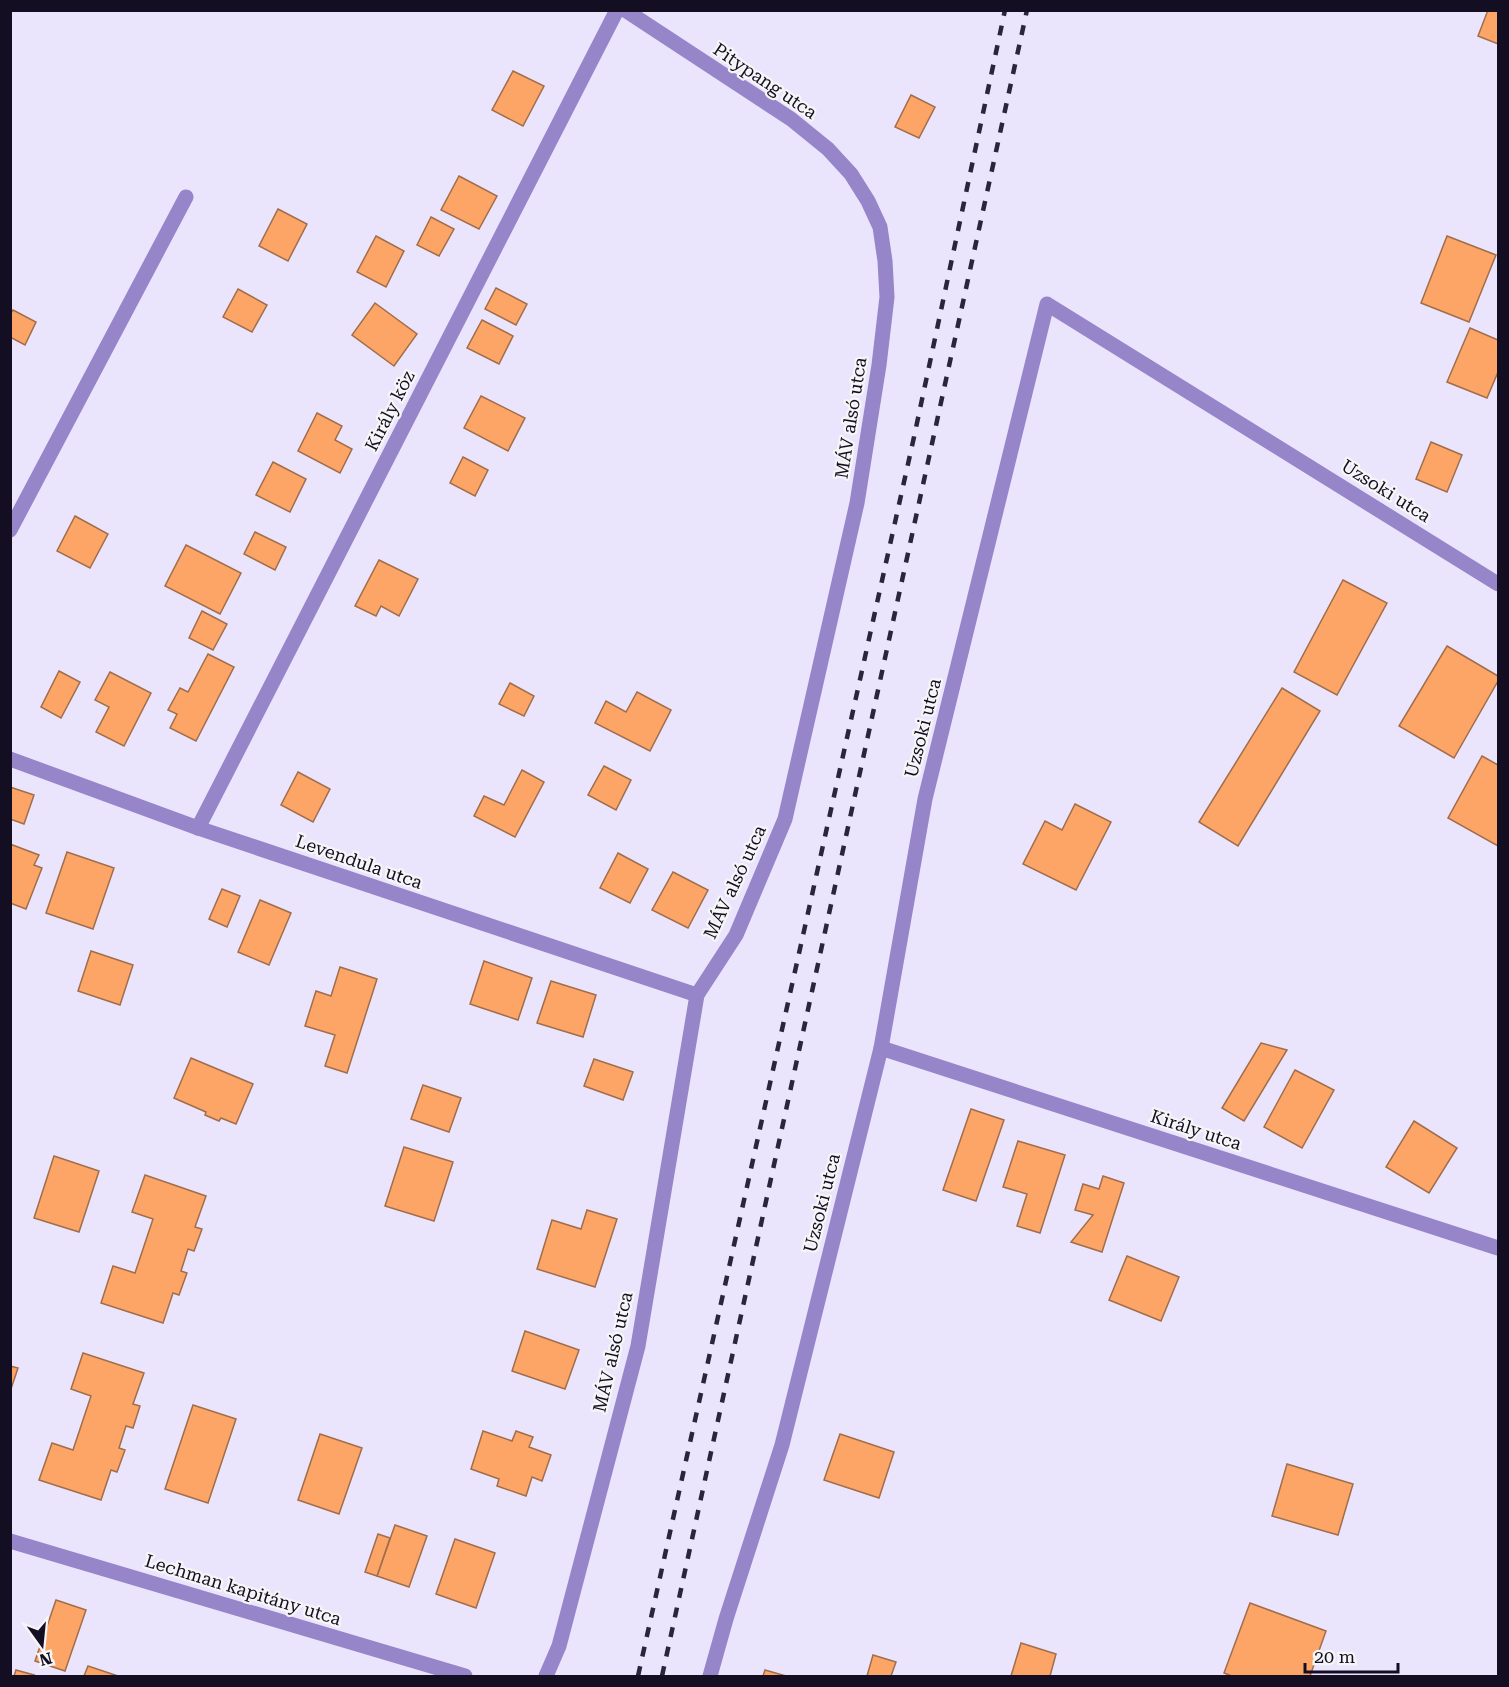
<svg xmlns="http://www.w3.org/2000/svg" width="1509" height="1687" viewBox="0 0 1509 1687" font-family="'Roboto Serif',serif">
<style>
.building{fill:#fda567;stroke:#a16d4a;stroke-width:1.5}
.lines{fill:none;stroke-linecap:round;stroke-linejoin:round}
.minor{stroke:#9685c9;stroke-width:15}
.rail{stroke:#2b253b;stroke-width:4.5;stroke-dasharray:10 10;stroke-linecap:butt}
.labels{text-anchor:middle;stroke-width:4.5;stroke-linejoin:round;paint-order:stroke}
.street-label{font-size:18px;fill:#140e23;stroke:#f6f6f6}
</style>
<rect width="100%" height="100%" fill="#eae5fd"/>
<g class="building">
<polygon points="1488,10 1498,10 1498,44 1478,36"/>
<polygon points="513,71 544,86 523,126 492,110"/>
<polygon points="911,95 935,107 919,138 895,127"/>
<polygon points="459,176 497,196 479,229 441,210"/>
<polygon points="278,209 307,224 288,261 259,246"/>
<polygon points="431,217 454,229 439,256 417,245"/>
<polygon points="376,236 404,251 386,287 357,272"/>
<polygon points="1447,236 1496,255 1469,322 1421,303"/>
<polygon points="496,288 527,304 516,325 485,309"/>
<polygon points="238,289 267,305 252,332 223,317"/>
<polygon points="375,303 417,334 394,366 352,335"/>
<polygon points="13,310 36,322 25,345 10,337 10,314"/>
<polygon points="482,320 513,336 499,364 467,348"/>
<polygon points="1470,328 1498,340 1498,372 1487,398 1447,382"/>
<polygon points="481,396 525,418 508,451 464,428"/>
<polygon points="317,413 342,426 335,440 352,449 340,473 298,451"/>
<polygon points="1431,442 1462,455 1447,492 1416,479"/>
<polygon points="463,457 488,470 475,496 450,483"/>
<polygon points="273,462 306,479 290,512 256,495"/>
<polygon points="75,516 108,534 90,568 57,551"/>
<polygon points="255,532 286,547 275,570 244,554"/>
<polygon points="186,545 241,573 220,614 165,586"/>
<polygon points="379,560 418,579 399,616 381,606 376,616 355,606"/>
<polygon points="1343,580 1387,603 1337,695 1294,672"/>
<polygon points="202,611 227,624 213,650 189,638"/>
<polygon points="1447,646 1498,676 1498,681 1454,758 1399,726"/>
<polygon points="208,654 234,667 196,741 170,728 177,714 168,710 180,688 188,692"/>
<polygon points="59,671 80,682 61,718 41,707"/>
<polygon points="110,672 151,693 124,746 96,732 109,707 95,700"/>
<polygon points="510,683 534,696 524,716 499,704"/>
<polygon points="1282,688 1320,711 1238,846 1199,822"/>
<polygon points="637,692 671,710 650,751 595,723 606,701 626,712"/>
<polygon points="1482,756 1498,765 1498,846 1448,818"/>
<polygon points="604,766 631,780 616,810 588,795"/>
<polygon points="522,770 544,782 515,837 474,816 484,796 504,805"/>
<polygon points="298,772 330,789 313,822 281,805"/>
<polygon points="10,787 34,795 24,824 10,819"/>
<polygon points="1075,804 1111,822 1076,890 1023,864 1045,821 1062,830"/>
<polygon points="10,844 39,855 34,865 42,868 26,909 10,903"/>
<polygon points="67,852 114,868 93,929 46,913"/>
<polygon points="618,853 648,869 630,903 600,888"/>
<polygon points="673,872 708,890 688,928 652,910"/>
<polygon points="222,889 240,896 227,927 209,919"/>
<polygon points="260,900 291,913 269,965 238,952"/>
<polygon points="91,951 133,965 120,1005 78,991"/>
<polygon points="484,961 532,978 518,1020 470,1004"/>
<polygon points="340,967 377,979 347,1073 325,1066 335,1035 305,1026 316,991 331,996"/>
<polygon points="551,981 596,995 583,1037 537,1023"/>
<polygon points="1261,1043 1287,1050 1244,1121 1222,1108"/>
<polygon points="191,1058 253,1084 236,1124 221,1118 219,1121 205,1115 206,1112 174,1098"/>
<polygon points="594,1059 633,1072 623,1100 584,1086"/>
<polygon points="1295,1070 1334,1090 1302,1148 1264,1127"/>
<polygon points="423,1085 461,1098 449,1132 411,1119"/>
<polygon points="971,1109 1004,1120 976,1201 943,1190"/>
<polygon points="1414,1121 1457,1148 1429,1193 1386,1167"/>
<polygon points="1018,1141 1065,1155 1040,1233 1017,1226 1027,1194 1003,1187"/>
<polygon points="404,1147 453,1162 434,1221 385,1206"/>
<polygon points="54,1156 99,1171 79,1232 34,1218"/>
<polygon points="145,1175 206,1196 195,1227 202,1229 194,1251 188,1249 181,1271 187,1273 179,1295 173,1293 163,1323 101,1303 113,1266 135,1273 153,1219 132,1212"/>
<polygon points="1103,1176 1124,1183 1102,1252 1071,1242 1093,1215 1075,1210 1083,1184 1099,1189"/>
<polygon points="587,1210 617,1219 595,1287 537,1269 552,1220 581,1229"/>
<polygon points="1127,1256 1179,1277 1161,1321 1109,1300"/>
<polygon points="525,1331 579,1350 565,1389 512,1371"/>
<polygon points="83,1353 144,1373 133,1404 140,1406 133,1428 126,1426 119,1448 125,1450 117,1472 111,1470 101,1500 39,1480 52,1443 73,1450 91,1396 71,1389"/>
<polygon points="10,1366 18,1368 10,1392"/>
<polygon points="193,1405 236,1419 208,1503 165,1489"/>
<polygon points="483,1431 512,1441 516,1431 533,1437 529,1447 551,1455 542,1481 532,1477 526,1496 497,1486 499,1479 471,1469"/>
<polygon points="320,1434 362,1448 339,1514 298,1500"/>
<polygon points="840,1434 894,1452 879,1498 824,1480"/>
<polygon points="1287,1464 1353,1484 1338,1535 1272,1516"/>
<polygon points="395,1525 427,1536 409,1587 377,1576"/>
<polygon points="378,1534 390,1538 377,1576 365,1572"/>
<polygon points="455,1539 495,1553 476,1608 436,1594"/>
<polygon points="56,1600 86,1610 65,1671 35,1661"/>
<polygon points="1250,1603 1326,1631 1310,1676 1232,1676 1224,1673"/>
<polygon points="1021,1643 1056,1654 1050,1676 1011,1676"/>
<polygon points="873,1655 896,1662 891,1676 867,1676"/>
<polygon points="88,1666 118,1676 84,1676"/>
<polygon points="16,1670 34,1675 33,1676 14,1676"/>
<polygon points="765,1670 786,1676 763,1676"/>
</g>
<g class="lines">
<g class="minor">
<polyline points="10,530 186,197"/>
<polyline points="10,759 198,828 697,995"/>
<polyline points="198,828 617,10"/>
<polyline points="881,1048 1498,1248"/>
<polyline points="10,1541 465,1676"/>
<polyline points="546,1676 559,1646 638,1346 697,995 736,935 785,819 857,503 879,365 887,297 885,261 880,227 868,201 851,174 828,149 791,119 625,10"/>
<polyline points="710,1676 726,1619 782,1445 881,1048 925,799 1047,304 1498,584"/>
</g>
<g class="rail">
<polyline points="638,1676 914,437 1005,10"/>
<polyline points="662,1676 1027,10"/>
</g>
</g>
<g class="labels">
<g class="street-label">
<text transform="translate(765 81) rotate(34)" y="6">Pitypang utca</text>
<text transform="translate(390 411) rotate(-63)" y="6">Király köz</text>
<text transform="translate(851 418) rotate(-81)" y="6">MÁV alsó utca</text>
<text transform="translate(1386 491) rotate(32)" y="6">Uzsoki utca</text>
<text transform="translate(923 728) rotate(-76)" y="6">Uzsoki utca</text>
<text transform="translate(359 862) rotate(19)" y="6">Levendula utca</text>
<text transform="translate(735 882) rotate(-65)" y="6">MÁV alsó utca</text>
<text transform="translate(1196 1130) rotate(18)" y="6">Király utca</text>
<text transform="translate(822 1203) rotate(-76)" y="6">Uzsoki utca</text>
<text transform="translate(613 1352) rotate(-77)" y="6">MÁV alsó utca</text>
<text transform="translate(243 1590) rotate(17)" y="6">Lechman kapitány utca</text>
</g>
</g>
<rect width="1509" height="1687" fill="none" stroke="#140e23" stroke-width="24"/>
<g transform="translate(42 1645) rotate(165)" stroke="#f6f6f6" stroke-width="4.5" paint-order="stroke">
<path d="M0-4.5L10 22L0 15L-10 22Z" fill="#140e23"/>
<text y="-9" font-size="16" font-weight="bold" text-anchor="middle" fill="#140e23">N</text>
</g>
<path d="M1305 1663v9h93v-9" fill="none" stroke="#140e23" stroke-width="3"/>
<text x="1314" y="1663" font-size="18" fill="#140e23" stroke="#f6f6f6" stroke-width="4.5" paint-order="stroke">20 m</text>
</svg>
